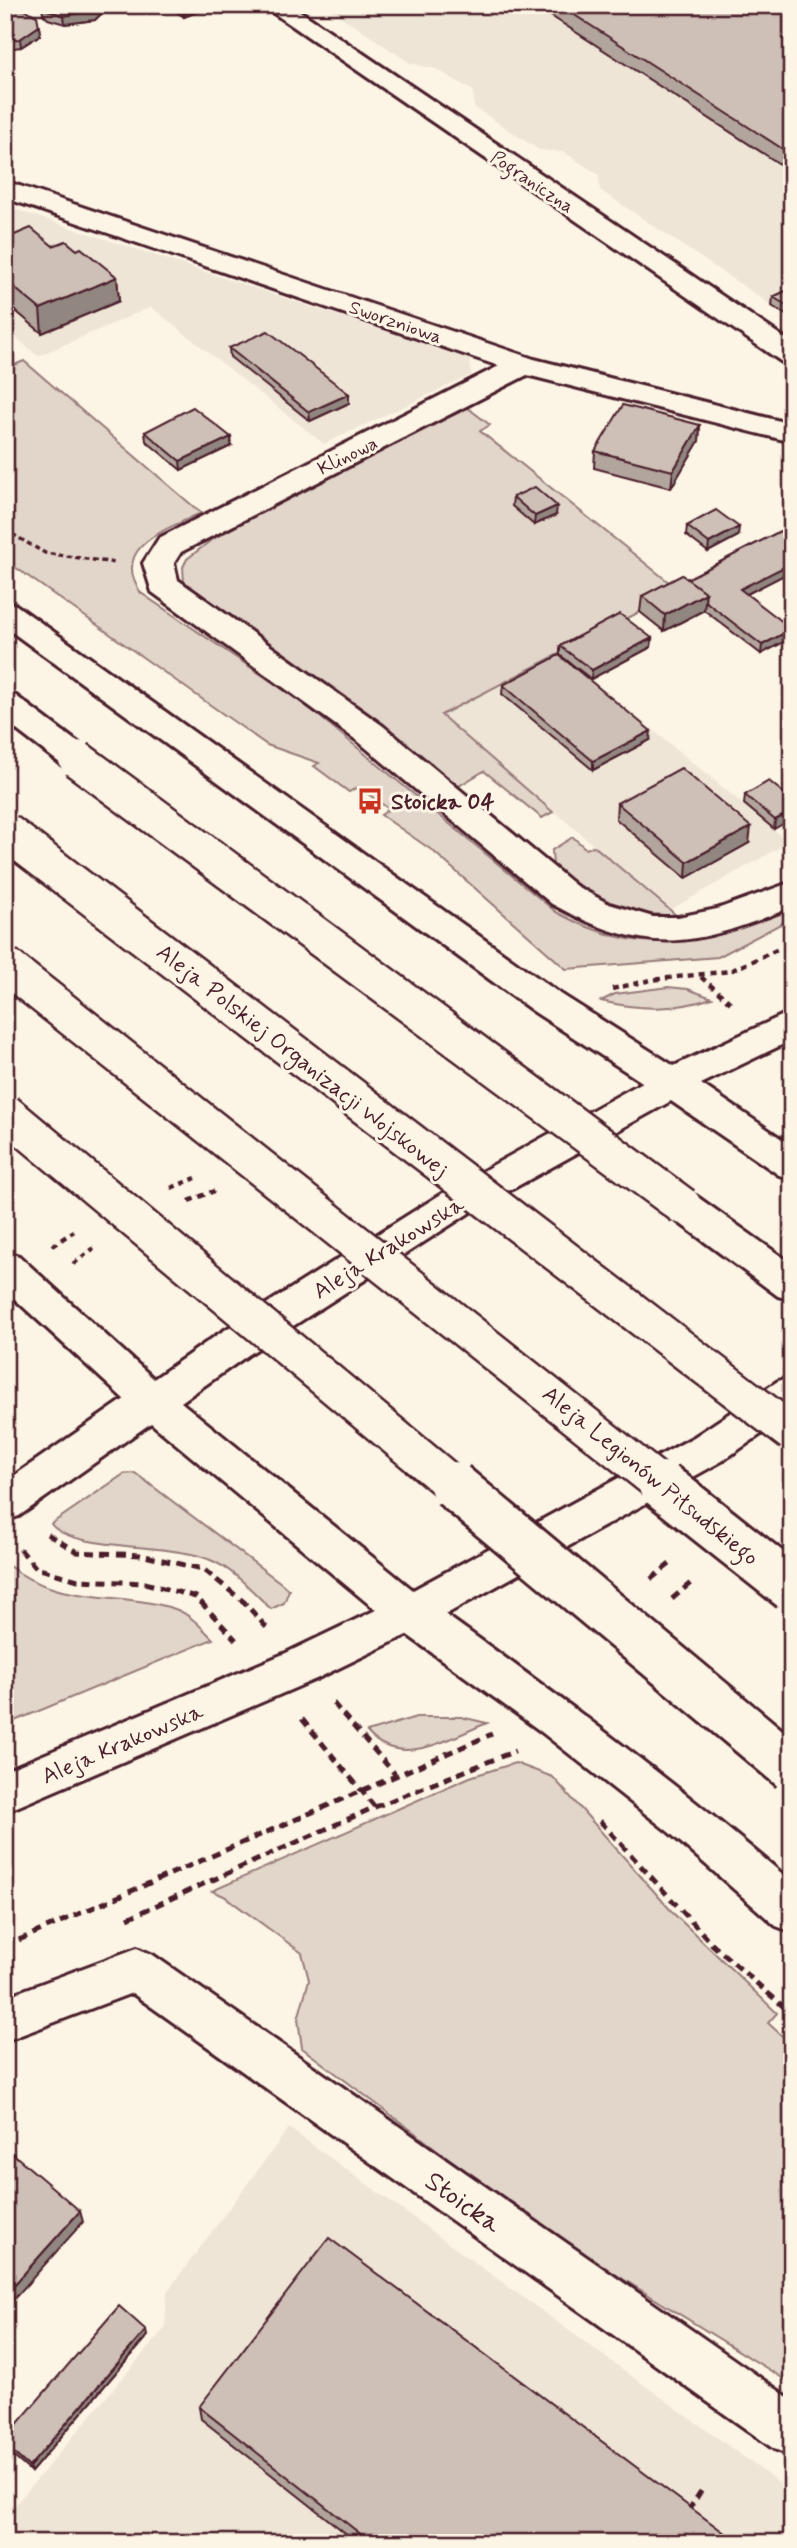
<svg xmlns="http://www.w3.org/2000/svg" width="797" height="2548" viewBox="0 0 797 2548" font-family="Mynerve,sans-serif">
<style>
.built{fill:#eee5d7}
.green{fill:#e2d5ca;stroke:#967a7a;stroke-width:2}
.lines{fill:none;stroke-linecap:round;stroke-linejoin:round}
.street-casing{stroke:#4a1f2b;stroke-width:6}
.secondary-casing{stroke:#4a1f2b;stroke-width:6}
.highway-casing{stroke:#4a1f2b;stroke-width:6}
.path-far2{stroke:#4a1f2b;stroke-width:3.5;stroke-dasharray:5 3.5;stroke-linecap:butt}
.path-far1{stroke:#4a1f2b;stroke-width:4.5;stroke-dasharray:6 5;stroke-linecap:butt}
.path{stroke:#4a1f2b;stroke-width:5;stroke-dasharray:9 6;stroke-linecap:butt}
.street{fill:#fcf5e5;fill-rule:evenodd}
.secondary{fill:#fcf5e5;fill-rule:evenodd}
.highway{fill:#fcf5e5;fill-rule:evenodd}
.highway-bridge-far1-casing{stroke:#4a1f2b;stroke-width:41;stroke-linecap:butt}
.highway-bridge-casing{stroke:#4a1f2b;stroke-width:52;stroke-linecap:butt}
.highway-bridge-far1{stroke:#fcf5e5;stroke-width:36}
.highway-bridge{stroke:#fcf5e5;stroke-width:46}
.wall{fill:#b2a59d;stroke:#4a1f2b;stroke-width:2}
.shaded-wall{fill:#918680;stroke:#4a1f2b;stroke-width:2}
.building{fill:#cfc0b7;stroke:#4a1f2b;stroke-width:2}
.labels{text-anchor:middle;stroke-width:6;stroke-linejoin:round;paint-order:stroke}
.far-street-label{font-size:19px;fill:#4a1f2b;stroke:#fcf5e5}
.poi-label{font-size:23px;font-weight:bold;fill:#4a1f2b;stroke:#fcf5e5;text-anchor:start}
.street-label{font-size:23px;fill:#4a1f2b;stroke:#fcf5e5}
.near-street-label{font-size:28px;fill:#4a1f2b;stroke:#fcf5e5}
</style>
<rect width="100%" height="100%" fill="#fcf5e5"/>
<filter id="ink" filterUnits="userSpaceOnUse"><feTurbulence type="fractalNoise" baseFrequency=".0143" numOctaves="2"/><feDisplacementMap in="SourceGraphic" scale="14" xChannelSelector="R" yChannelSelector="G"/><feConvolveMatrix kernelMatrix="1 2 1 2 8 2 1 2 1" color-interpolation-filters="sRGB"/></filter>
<g filter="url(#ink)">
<g class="built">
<polygon points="324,5 792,5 792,319 600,190 599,175 564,152 539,150 474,107 473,91 436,69 410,63"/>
<polygon points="5,206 470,359 471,375 324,444 151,307 38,356 5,329"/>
<polygon points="560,655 591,679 789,842 670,910 441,715"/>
<polygon points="289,2128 792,2492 792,2543 5,2543 5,2517 165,2328 167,2292"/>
</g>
<g class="green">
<path d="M24 361 201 513C168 529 109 546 141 593L306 705 556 912C647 961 701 943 792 909V918L718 957 566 969 433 851 381 815 389 809 358 787 349 792 314 766 319 763 267 745 5 560V369Z"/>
<polygon points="468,408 490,425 480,431 680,591 441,715 553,812 542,818 484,771 457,787 341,695 213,608 184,582 183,567 187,559 210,541 314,481"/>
<path d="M573 837 586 849 594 846 676 915C624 917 593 898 553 867L552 850Z"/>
<path d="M668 987 688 989 712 998C674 1011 639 1010 601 1001L615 994Z"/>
<path d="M135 1473 281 1583 289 1590 284 1603 271 1609C251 1590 234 1569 208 1559 171 1543 70 1551 51 1524L124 1474Z"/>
<path d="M5 1563C59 1607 115 1590 175 1609 190 1614 202 1628 213 1639L5 1725Z"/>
<path d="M416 1717H461L487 1723C449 1738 400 1770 367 1732Z"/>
<polygon points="515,1763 553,1777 674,1914 777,2013 768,2023 792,2045 792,2384 544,2230 302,2048 298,2019 309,1980 302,1953 224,1896 212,1891 470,1777"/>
</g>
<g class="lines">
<g class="street-casing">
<g id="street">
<polygon points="262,5 291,5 792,343 792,365 782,362"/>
<path d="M5 181 534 359 792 424V442L527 375 181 552 174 563 178 580 383 726 576 886 609 904 653 917H678L717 909 792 882V907C692 947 650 957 552 904L359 742 152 592 143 563 159 538 499 366 5 198Z"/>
<polygon points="137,1948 153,1955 792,2400 792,2456 774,2449 132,1993 5,2041 5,1997"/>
</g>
</g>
<g class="secondary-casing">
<polygon id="secondary" points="792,1011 792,1040 701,1084 792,1146 792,1179 779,1175 671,1101 469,1213 248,1355 181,1402 413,1590 694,1437 778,1381 792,1376 792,1413 722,1461 425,1626 316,1679 5,1812 5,1771 286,1653 376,1610 151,1423 19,1516 5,1521 5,1482 220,1333 443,1193 659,1073"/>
</g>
<g class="highway-casing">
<g id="highway">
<polygon points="5,602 16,605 559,993 685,1073 690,1083 685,1093 672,1097 659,1093 533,1011 5,627"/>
<polygon points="5,693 16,696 89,751 94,759 89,767 77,770 65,767 5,721"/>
<polygon points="683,1191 696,1196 792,1264 792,1300 778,1296 670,1216 664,1206 670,1196"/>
<polygon points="5,1252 19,1256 166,1390 172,1401 166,1412 152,1417 138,1412 5,1290"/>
<path d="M410 1595 425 1600C551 1690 674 1781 792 1882V1932L776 1926 670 1833 539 1730 395 1626 389 1613 395 1600Z"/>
</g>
</g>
<polyline class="path-far2" points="5,530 45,553 115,563"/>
<g class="path-far1">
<polyline points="701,977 733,1005"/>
<polyline points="612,989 651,980 730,971 779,949"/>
<polyline points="171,1188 196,1178"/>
<polyline points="189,1201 214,1191"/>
<polyline points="52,1246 74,1231"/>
<polyline points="73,1264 94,1248"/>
</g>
<g class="path">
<polyline points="47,1534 77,1552 140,1555 203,1569 244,1602 267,1628"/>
<polyline points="20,1549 36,1568 78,1580 145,1583 196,1597 236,1640"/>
<polyline points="651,1579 671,1563"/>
<polyline points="672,1599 694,1580"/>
<polyline points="333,1703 395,1774"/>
<polyline points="302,1719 375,1807"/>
<polyline points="600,1821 713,1945 792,2014"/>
<polyline points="128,1918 375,1807 515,1751"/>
<polyline points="5,1946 492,1734"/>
<polyline points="688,2511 701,2491"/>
</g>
<use href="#street" class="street"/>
<use href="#secondary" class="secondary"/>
<use href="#highway" class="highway"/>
<g class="highway-bridge-far1-casing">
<g id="highway-bridge-far1">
<polyline points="77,759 683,1206"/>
<polyline points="5,831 792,1433"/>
<polyline points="5,965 664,1487"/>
<polyline points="5,1112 455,1487"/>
</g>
</g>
<g class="highway-bridge-casing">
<g id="highway-bridge">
<polyline points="453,1485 792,1768"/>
<polyline points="662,1485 792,1588"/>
</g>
</g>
<use href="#highway-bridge-far1" class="highway-bridge-far1"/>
<use href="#highway-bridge" class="highway-bridge"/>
</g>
<g class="wall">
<polygon points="42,5 104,11 95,20 65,24 48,19 43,14"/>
<polygon points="167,5 206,5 207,8 184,17"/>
<polygon points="534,5 792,5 792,172"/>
<polygon points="5,10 39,26 40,35 21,47 5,49"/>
<polygon points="5,239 77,250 117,277 119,301 42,333 5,302"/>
<polygon points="792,288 792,319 772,306 773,297"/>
<polygon points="229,348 349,394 349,403 310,421 230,357"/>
<polygon points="700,425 699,441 671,488 594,468 595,451"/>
<polygon points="145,432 231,446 181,470 146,441"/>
<polygon points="513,497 556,515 534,525 512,506"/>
<polygon points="792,525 792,571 747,594 791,638 761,654 704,610 664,631 640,612 642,596 687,579"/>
<polygon points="687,526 738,536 708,552 686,535"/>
<polygon points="652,638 651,647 591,679 560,655 560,646"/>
<polygon points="503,685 650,740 593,770 502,694"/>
<polygon points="745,795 792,800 774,829 744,804"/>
<polygon points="617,803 749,843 686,878 616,819"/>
<polygon points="147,2336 31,2472 5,2449 5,2438"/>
<polygon points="199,2407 738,2543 358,2543 201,2419"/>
</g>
<g class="shaded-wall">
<polygon points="100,5 105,5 104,11 95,20 65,24 64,16"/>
<polygon points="192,5 206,5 207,8 184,17 184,9"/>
<polygon points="39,26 40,35 21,47 20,39"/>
<polygon points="117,277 119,301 42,333 40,309"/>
<polygon points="11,341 12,350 5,353 5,343"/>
<polygon points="349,394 349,403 310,421 309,412"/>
<polygon points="700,425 699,441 671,488 673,471"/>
<polygon points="231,437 231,446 181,470 180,461"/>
<polygon points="557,506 556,515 534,525 535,516"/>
<polygon points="739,527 738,536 708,552 709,543"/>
<polygon points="792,563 792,571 739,598 740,589"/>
<polygon points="706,593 704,610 664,631 665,615"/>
<polygon points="792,629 791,638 761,654 762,645"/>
<polygon points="652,638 651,647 591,679 592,670"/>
<polygon points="651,731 650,740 593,770 593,761"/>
<polygon points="792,811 792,819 774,829 775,820"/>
<polygon points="751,827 749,843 686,878 687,862"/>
<polygon points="80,2211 83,2222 5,2309 5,2295"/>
<polygon points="146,2330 147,2336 31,2472 29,2467"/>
</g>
<g class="building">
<polygon points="42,5 100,5 94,11 64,16 47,10"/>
<polygon points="179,5 192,5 184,9"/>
<polygon points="559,5 792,5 792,155"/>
<polygon points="23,9 37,16 39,26 20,39 5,40 5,10"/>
<polygon points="31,228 53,246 66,241 77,250 81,248 117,277 40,309 5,280 5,239"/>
<polygon points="792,288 792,309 773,297"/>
<polygon points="268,331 349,394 309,412 229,348"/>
<polygon points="5,336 11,341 5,343"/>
<polygon points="623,405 700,425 673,471 595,451"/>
<polygon points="193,407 231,437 180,461 145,432"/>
<polygon points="535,487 557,506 535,516 513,497"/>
<polygon points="716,510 739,527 709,543 687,526"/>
<polygon points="792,525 792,563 740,589 792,629 762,645 705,601 706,593 687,579"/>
<polygon points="682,575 706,593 665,615 642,596"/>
<polygon points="620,614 652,638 592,670 560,646"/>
<polygon points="559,655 651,731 593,761 503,685"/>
<polygon points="681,768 751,827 687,862 617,803"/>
<polygon points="769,781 792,800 792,811 775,820 745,795"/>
<polygon points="5,2147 80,2211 5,2295"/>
<polygon points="329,2238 738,2543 372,2543 199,2407"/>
<polygon points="119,2306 146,2330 29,2467 5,2445 5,2438"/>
</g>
</g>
<defs>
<g id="bus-bare" transform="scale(2.1)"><path d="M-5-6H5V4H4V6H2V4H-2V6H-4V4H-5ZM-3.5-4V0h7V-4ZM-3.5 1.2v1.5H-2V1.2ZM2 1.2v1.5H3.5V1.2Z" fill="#c8321e" stroke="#fcf5e5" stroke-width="2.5" paint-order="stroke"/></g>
</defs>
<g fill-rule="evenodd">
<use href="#bus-bare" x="370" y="801"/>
</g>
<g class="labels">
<g class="far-street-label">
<text transform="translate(533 181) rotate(34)" y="7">Pograniczna</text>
<text transform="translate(396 321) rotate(19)" y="7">Sworzniowa</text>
<text transform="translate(347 455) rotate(-26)" y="7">Klinowa</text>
</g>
<g class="poi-label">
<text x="391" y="809">Stoicka 04</text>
</g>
<g class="street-label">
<text transform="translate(303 1060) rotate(38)" y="8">Aleja Polskiej Organizacji Wojskowej</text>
<text transform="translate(388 1247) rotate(-32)" y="8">Aleja Krakowska</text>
<text transform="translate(651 1475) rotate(39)" y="8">Aleja Legionów Piłsudskiego</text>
<text transform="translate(122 1743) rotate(-23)" y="8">Aleja Krakowska</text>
</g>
<g class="near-street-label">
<text transform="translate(464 2201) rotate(35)" y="10">Stoicka</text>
</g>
</g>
<rect width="797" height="2548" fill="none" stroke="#fcf5e5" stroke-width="28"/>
<rect x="14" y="14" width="769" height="2520" fill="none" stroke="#4a1f2b" stroke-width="2.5" filter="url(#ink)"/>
</svg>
